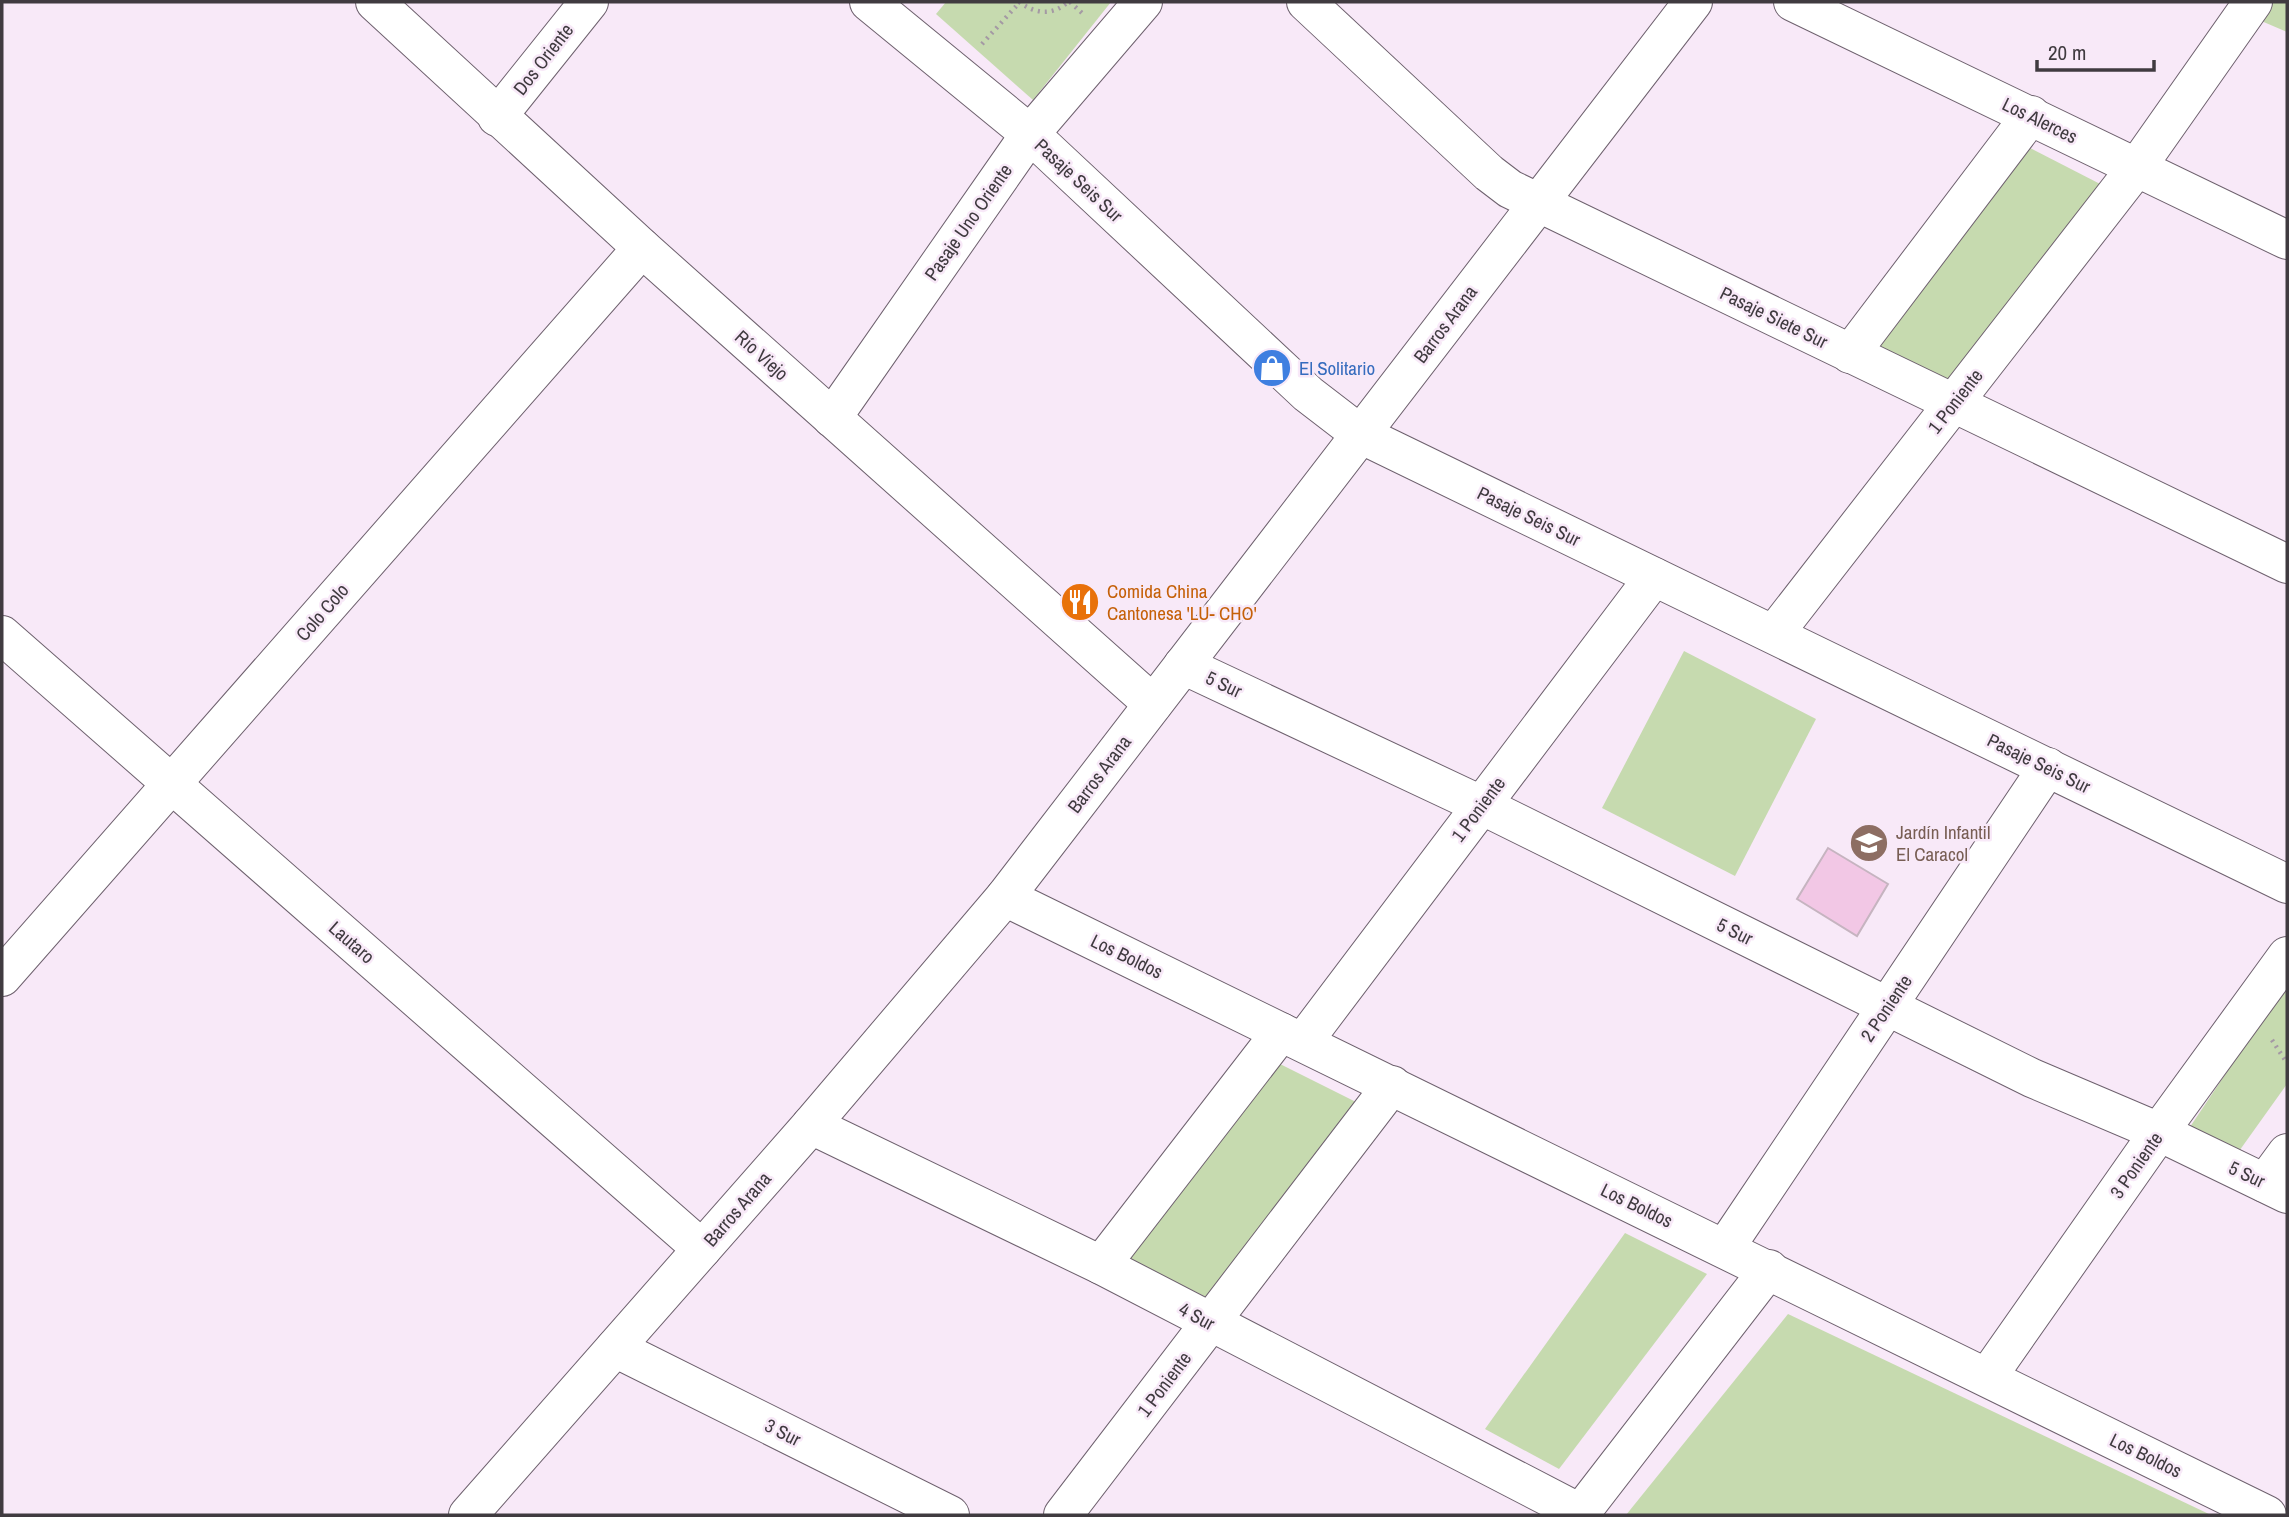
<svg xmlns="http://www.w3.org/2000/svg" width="2289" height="1517" viewBox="0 0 2289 1517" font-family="'Archivo Narrow',sans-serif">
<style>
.green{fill:#c6daaf}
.building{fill:#f2c7e5;stroke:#c6b4c0;stroke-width:2}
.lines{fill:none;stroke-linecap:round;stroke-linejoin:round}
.street-casing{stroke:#6e616e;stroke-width:40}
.secondary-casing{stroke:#6e616e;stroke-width:40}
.path{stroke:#a499a4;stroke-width:4.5;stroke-dasharray:2 5;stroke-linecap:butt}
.street{stroke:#fff;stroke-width:38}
.secondary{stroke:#fff;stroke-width:38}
.labels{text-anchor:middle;stroke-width:5;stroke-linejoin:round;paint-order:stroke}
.street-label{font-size:19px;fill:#403b40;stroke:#f8e9f8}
.shop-label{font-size:19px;fill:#366cbe;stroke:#f8e9f8;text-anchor:start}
.food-label{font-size:19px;fill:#c56008;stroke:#f8e9f8;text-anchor:start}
.education-label{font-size:19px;fill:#785e54;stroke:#f8e9f8;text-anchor:start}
</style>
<rect width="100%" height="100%" fill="#f8e9f8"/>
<g class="green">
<polygon points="946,2 1111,2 1033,100 936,14"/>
<polygon points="2270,2 2287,2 2287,32 2259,20"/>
<polygon points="2024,145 2106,187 1956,385 1873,346"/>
<polygon points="1684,651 1816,719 1735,876 1602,808"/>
<polygon points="2287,982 2287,1084 2237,1154 2190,1127"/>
<polygon points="1278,1063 1358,1103 1206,1297 1122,1256"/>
<polygon points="1625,1233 1707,1274 1559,1469 1485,1429"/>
<polygon points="1788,1314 2211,1515 1626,1515"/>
</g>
<polygon class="building" points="1828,848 1888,884 1857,936 1797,899"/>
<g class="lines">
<g class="street-casing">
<g id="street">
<polyline points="869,2 1030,134 1308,394 1360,434 2287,884"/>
<polyline points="1306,2 1489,173 1510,189 2287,564"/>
<polyline points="497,117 589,2"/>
<polyline points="1850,354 2031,115"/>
<polyline points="832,418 1030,134 1143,2"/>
<polyline points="1774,634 2137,167 2253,2"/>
<polyline points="2,635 702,1249"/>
<polyline points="1183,665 1481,805 2032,1078 2159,1132 2287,1194"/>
<polyline points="1005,897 2267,1515"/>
<polyline points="2,977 642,248"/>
<polyline points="1303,1042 1654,577"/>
<polyline points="811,1125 1101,1265 1580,1513"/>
<polyline points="2265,1183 2287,1153"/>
<polyline points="1725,1248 2048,767"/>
<polyline points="1101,1265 1281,1032"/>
<polyline points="615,1348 950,1515"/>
<polyline points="1988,1376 2159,1132 2287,956"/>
<polyline points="1063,1515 1392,1085"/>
<polyline points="1579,1515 1769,1269"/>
</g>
</g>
<g class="secondary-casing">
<g id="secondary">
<polyline points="375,2 642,248 1153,704"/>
<polyline points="1793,2 2287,240"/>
<polyline points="468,1515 811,1125 1005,897 1693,2"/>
</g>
</g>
<g class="path">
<path d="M1019 2C1036 14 1052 16 1068 2"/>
<polyline points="1070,2 1082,13"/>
<polyline points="982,44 1019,3"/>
<polyline points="2272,1040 2287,1063"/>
</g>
<use href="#street" class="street"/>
<use href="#secondary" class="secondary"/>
</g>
<defs>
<g id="shop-disc" transform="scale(2.0125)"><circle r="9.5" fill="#3f7fe0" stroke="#f8e9f8"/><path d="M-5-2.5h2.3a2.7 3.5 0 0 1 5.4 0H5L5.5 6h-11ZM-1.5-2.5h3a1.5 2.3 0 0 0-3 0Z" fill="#fff"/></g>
<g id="restaurant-disc" transform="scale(2.0125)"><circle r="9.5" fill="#e8710a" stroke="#f8e9f8"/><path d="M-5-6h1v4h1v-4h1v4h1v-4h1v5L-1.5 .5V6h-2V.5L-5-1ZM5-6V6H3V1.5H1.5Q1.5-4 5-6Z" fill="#fff"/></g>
<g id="school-disc" transform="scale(2.0125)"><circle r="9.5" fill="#8d6e63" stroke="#f8e9f8"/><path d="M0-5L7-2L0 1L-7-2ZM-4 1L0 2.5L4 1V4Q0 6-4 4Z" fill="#fff"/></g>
</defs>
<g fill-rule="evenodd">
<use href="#shop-disc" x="1272" y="368"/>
<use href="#restaurant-disc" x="1080" y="602"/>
<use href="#school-disc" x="1869" y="843"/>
</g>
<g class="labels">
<g class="street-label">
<text transform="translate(543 59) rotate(-52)" y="7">Dos Oriente</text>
<text transform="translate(2040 120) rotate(26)" y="7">Los Alerces</text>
<text transform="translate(1079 180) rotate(43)" y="7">Pasaje Seis Sur</text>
<text transform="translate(968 222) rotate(-55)" y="7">Pasaje Uno Oriente</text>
<text transform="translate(1774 317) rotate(26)" y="7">Pasaje Siete Sur</text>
<text transform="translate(1445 324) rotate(-53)" y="7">Barros Arana</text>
<text transform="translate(762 355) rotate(42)" y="7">Río Viejo</text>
<text transform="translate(1955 401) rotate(-52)" y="7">1 Poniente</text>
<text transform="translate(1529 516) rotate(26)" y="7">Pasaje Seis Sur</text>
<text transform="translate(322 612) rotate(-49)" y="7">Colo Colo</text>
<text transform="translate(1224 684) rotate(25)" y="7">5 Sur</text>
<text transform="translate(2039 763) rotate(26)" y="7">Pasaje Seis Sur</text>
<text transform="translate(1099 774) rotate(-53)" y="7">Barros Arana</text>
<text transform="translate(1478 809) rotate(-53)" y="7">1 Poniente</text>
<text transform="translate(1735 931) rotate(26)" y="7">5 Sur</text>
<text transform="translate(352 942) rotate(41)" y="7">Lautaro</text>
<text transform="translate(1127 956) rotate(26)" y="7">Los Boldos</text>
<text transform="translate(1886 1008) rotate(-56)" y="7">2 Poniente</text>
<text transform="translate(2136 1165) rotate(-55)" y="7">3 Poniente</text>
<text transform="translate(2247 1174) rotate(25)" y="7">5 Sur</text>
<text transform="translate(1637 1205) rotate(26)" y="7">Los Boldos</text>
<text transform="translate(737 1209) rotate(-49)" y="7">Barros Arana</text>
<text transform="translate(1197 1316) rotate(28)" y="7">4 Sur</text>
<text transform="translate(1164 1384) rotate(-53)" y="7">1 Poniente</text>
<text transform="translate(783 1432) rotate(27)" y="7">3 Sur</text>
<text transform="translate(2146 1455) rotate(26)" y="7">Los Boldos</text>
</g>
<g class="shop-label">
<text x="1299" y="375">El Solitario</text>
</g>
<g class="food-label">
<text x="1107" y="598">Comida China<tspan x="1107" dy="22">Cantonesa 'LU- CHO'</tspan></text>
</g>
<g class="education-label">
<text x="1896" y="839">Jardín Infantil<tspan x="1896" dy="22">El Caracol</tspan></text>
</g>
</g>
<rect width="2289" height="1517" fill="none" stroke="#403b40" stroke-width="7"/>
<path d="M2037 60v10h117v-10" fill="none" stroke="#403b40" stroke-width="3.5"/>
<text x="2048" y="60" font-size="21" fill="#403b40" stroke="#f8e9f8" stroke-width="5" paint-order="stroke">20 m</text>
</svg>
